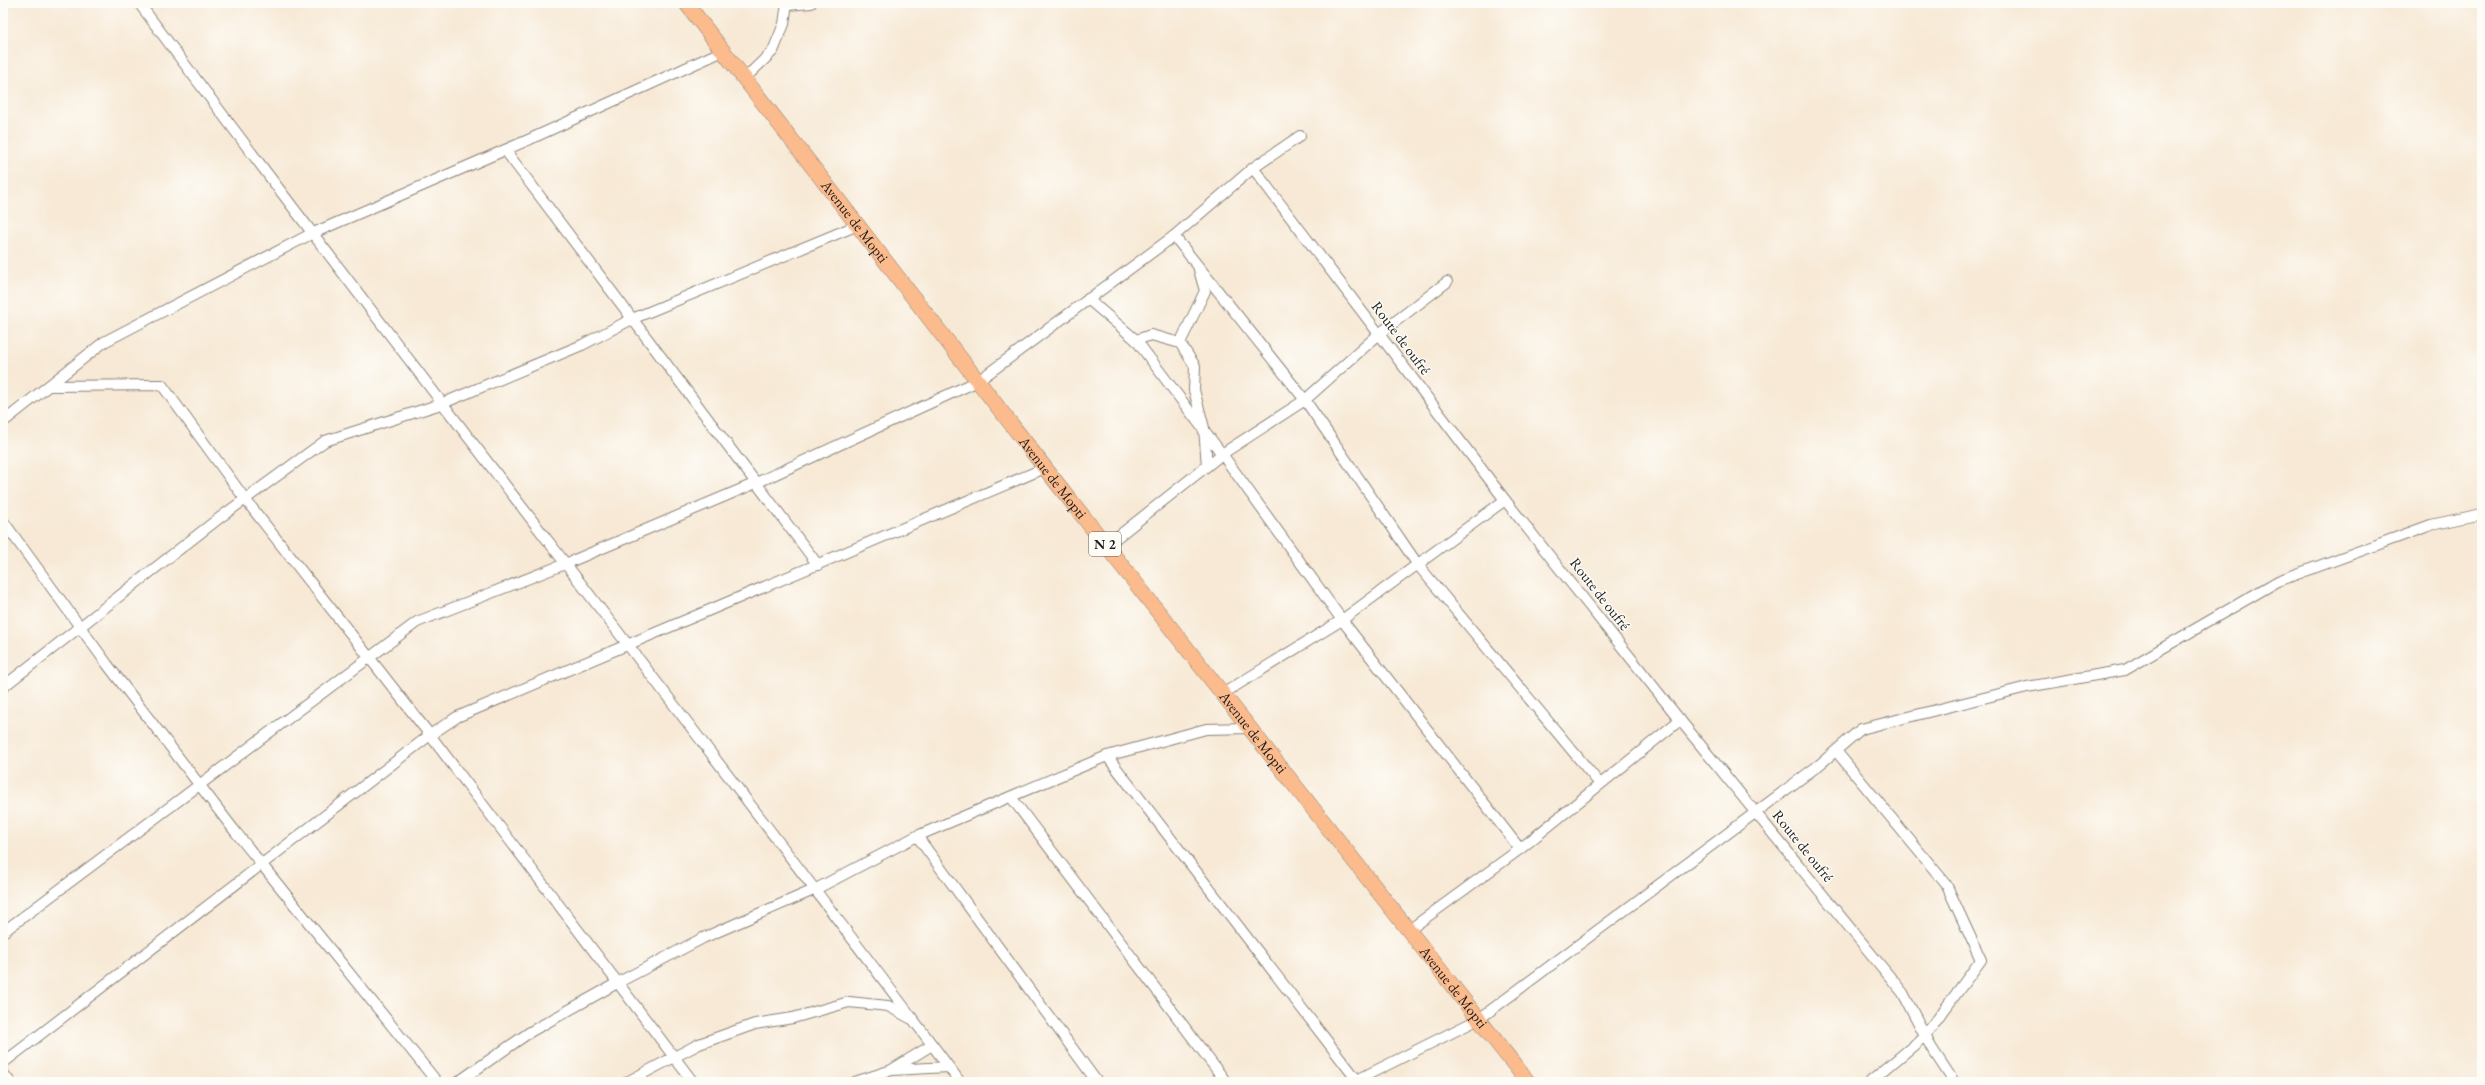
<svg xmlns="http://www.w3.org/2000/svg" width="2485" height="1085" viewBox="0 0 2485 1085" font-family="'EB Garamond',serif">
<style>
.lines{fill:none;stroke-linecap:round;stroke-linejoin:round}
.street-casing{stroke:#8a8278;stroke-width:12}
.primary-casing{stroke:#8a8278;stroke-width:16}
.street{stroke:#fff;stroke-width:10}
.primary{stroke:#fbbb8c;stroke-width:15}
.labels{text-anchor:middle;stroke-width:3;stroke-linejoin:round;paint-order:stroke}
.shield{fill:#fdfcf7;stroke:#605f5e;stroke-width:1}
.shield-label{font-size:14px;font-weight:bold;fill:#1c1c1c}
.street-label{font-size:15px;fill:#1c1c1c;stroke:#fdfcf7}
</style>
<rect width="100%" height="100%" fill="#fdfcf7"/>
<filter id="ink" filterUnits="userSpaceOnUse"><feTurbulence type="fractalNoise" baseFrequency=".025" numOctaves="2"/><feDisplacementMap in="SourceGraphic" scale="8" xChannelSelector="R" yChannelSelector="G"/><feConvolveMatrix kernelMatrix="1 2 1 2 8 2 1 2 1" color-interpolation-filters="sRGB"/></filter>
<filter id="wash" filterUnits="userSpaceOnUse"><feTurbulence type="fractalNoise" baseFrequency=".012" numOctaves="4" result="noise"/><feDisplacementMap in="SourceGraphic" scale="16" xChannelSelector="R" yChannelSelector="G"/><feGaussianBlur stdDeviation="0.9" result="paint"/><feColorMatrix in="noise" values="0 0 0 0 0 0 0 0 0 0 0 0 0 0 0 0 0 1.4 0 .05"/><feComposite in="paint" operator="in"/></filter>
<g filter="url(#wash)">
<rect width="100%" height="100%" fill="#f7e9d5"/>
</g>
<g filter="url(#ink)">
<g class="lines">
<g class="street-casing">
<g id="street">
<path d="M139 3C409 366 690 720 960 1082"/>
<polyline points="787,5 811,3"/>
<polyline points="743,80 773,51 784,24 787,3"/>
<polyline points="505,150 818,565"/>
<polyline points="1253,168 1505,500 1680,720 1903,993 1931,1047 1954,1082"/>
<polyline points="1174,236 1305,400 1418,565 1600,784"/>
<polyline points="1199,270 1205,291 1180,343 1195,366 1194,390 1204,428 1207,466"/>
<polyline points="1088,299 1136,340 1222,454 1342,620 1520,849"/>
<polyline points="1136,340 1151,335 1180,343"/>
<polyline points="49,386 162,385 245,499 430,735 693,1082"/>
<polyline points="3,422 104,342 311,234 528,140 723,51"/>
<polyline points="3,521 107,664 234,830 437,1082"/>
<polyline points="1106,546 1222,454 1305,400 1379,334 1447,282"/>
<polyline points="3,687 218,519 325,441 441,404 582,345 632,319 858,225"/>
<polyline points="1224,693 1342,620 1505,500"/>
<polyline points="1836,751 1946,884 1981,960 1925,1036 1870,1082"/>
<polyline points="1107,756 1357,1080"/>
<polyline points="1011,797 1226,1082"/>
<polyline points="917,836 1097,1082"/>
<polyline points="1409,930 1520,849 1680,720"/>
<polyline points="3,932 417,622 565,564 756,483 978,381 1174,236 1253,168 1300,136"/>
<polyline points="3,1063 430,735 457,717 1045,468"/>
<polyline points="893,1069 932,1045"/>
<polyline points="3,1073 10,1082"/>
<polyline points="458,1082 530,1032 619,982 703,938 816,889 917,836 1107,756 1206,729 1250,728"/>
<polyline points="627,1082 699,1044 755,1024 793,1018 849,1002 888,1006 910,1018"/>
<polyline points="855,1082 892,1070 948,1067"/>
<polyline points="1353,1082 1479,1019 1819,765 1861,729 2027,687 2125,670 2278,581 2431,525 2482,514"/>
</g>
</g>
<g class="primary-casing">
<g id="primary">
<path id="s1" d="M686 3 1045 468 1528 1082"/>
</g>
</g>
<use href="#street" class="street"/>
<use href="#primary" class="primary"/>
</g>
</g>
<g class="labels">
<rect class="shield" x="1089" y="532" width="32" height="24" rx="3"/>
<g class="shield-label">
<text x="1105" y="549">N 2</text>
</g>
<g class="street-label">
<text dy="5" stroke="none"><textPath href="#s1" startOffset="276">Avenue de Mopti</textPath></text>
<text transform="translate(1401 338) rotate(53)" y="5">Route de oufré</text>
<text dy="5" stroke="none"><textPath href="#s1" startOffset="600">Avenue de Mopti</textPath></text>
<text transform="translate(1600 594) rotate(52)" y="5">Route de oufré</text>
<text dy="5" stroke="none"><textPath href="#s1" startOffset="924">Avenue de Mopti</textPath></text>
<text transform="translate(1803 846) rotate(51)" y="5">Route de oufré</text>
<text dy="5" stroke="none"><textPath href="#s1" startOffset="1248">Avenue de Mopti</textPath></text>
</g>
</g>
<rect width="2485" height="1085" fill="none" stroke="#fdfcf7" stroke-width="16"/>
</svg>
